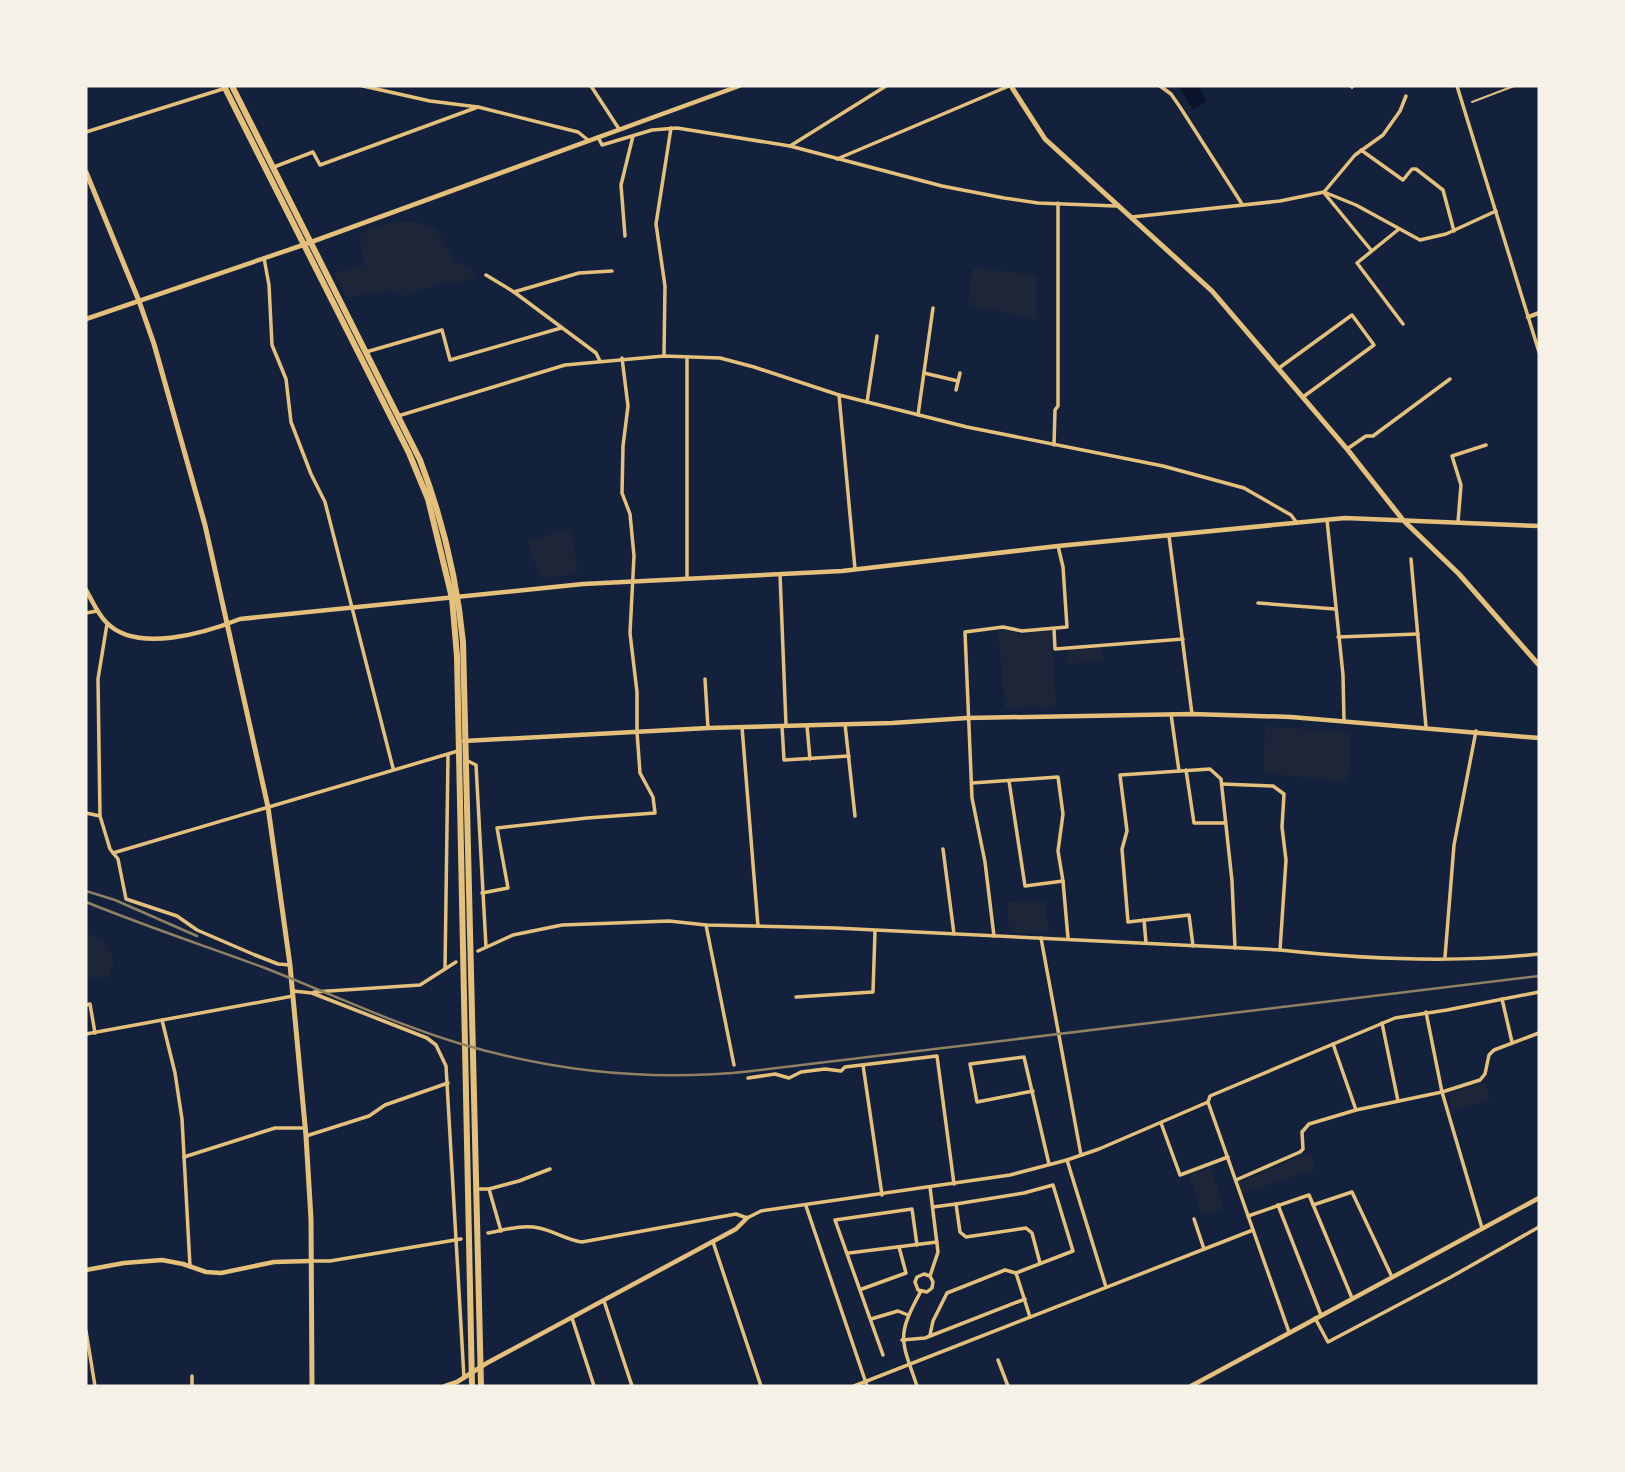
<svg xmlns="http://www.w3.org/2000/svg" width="1625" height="1472" viewBox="0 0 1625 1472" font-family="Mulish,sans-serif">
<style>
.green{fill:#1d2539}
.water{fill:#0b132b}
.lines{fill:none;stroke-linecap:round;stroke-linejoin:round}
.service{stroke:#e5c07b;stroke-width:2}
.minor{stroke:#e5c07b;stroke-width:3.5}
.tertiary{stroke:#e5c07b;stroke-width:4.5}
.secondary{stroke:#e5c07b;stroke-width:5}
.trunk{stroke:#e5c07b;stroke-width:6}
.rail{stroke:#918062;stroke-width:2.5}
</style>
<rect width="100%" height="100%" fill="#14213d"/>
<g class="green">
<polygon points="396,222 415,222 434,227 455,261 473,270 475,277 458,283 439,283 425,289 401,296 390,290 347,298 334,273 365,265 359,236 367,230"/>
<polygon points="973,267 1036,275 1036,319 968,305"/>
<polygon points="571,527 578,574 542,579 527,542"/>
<polygon points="1002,629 1021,634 1050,631 1052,633 1056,707 1005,708 998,630"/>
<polygon points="1067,648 1102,648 1103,660 1068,664"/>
<polygon points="1265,726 1351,733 1348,782 1264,773"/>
<polygon points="1045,901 1049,933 1009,932 1008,902"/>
<polygon points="86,932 107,944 114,962 109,978 86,977"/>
<polygon points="1485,1083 1490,1100 1452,1110 1447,1093"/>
<polygon points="1310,1153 1316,1169 1242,1194 1238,1182"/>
<polygon points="1211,1168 1224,1208 1202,1215 1189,1175"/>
</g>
<polygon class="water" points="1178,86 1198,86 1207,101 1193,110"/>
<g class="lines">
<polyline class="service" points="1472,102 1514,86"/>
<g class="minor">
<polyline points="363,86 430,101 478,107 578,132 588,140"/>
<polyline points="591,86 619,129"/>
<polyline points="1160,86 1171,94 1180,107 1242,204"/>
<polyline points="1351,86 1352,87"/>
<polyline points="1457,86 1539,352"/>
<polyline points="86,132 226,88"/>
<polyline points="598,137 602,145 652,130 677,128 790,146 942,186 1004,198 1038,203 1116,206"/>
<polyline points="790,146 886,86"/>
<polyline points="1361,150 1403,180 1412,169 1416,169 1443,190 1454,231"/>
<polyline points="837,159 1009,86"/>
<polyline points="274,167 313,152 320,165 478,107"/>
<polyline points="1324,192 1355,155 1383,135 1400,111 1406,96"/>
<polyline points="1325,194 1371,250"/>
<polyline points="1132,217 1280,201 1324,192 1356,205 1420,240 1446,234 1496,211"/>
<polyline points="1399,229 1357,263 1403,324"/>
<polyline points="625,236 621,185 633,136"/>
<polyline points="264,258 269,285 272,345 286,379 291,422 311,474 325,502 393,768"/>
<polyline points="486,275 514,292 596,353 600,361"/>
<polyline points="514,292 579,273 612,271"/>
<polyline points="366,352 442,330 450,360 561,328"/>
<polyline points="664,355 665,286 656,224 671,128"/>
<polyline points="687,357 687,578"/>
<polyline points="1279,368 1352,315 1374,345 1303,397"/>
<polyline points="924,373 958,381"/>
<polyline points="956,390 960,373"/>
<polyline points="839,395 855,569"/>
<polyline points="867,402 877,336"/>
<polyline points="918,415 933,308"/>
<polyline points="398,416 565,365 664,356 720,358 754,367 839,395 967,427 1163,466 1244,488 1291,515 1297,523"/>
<polyline points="1054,445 1055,410 1058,406 1058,203"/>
<polyline points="1347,449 1366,436 1373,436 1450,379"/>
<polyline points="1327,520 1343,675 1344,721"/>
<polyline points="1458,522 1461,485 1452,456 1486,445"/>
<polyline points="1169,536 1192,714"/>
<polyline points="1411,559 1426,727"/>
<polyline points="780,574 786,725"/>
<polyline points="1258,603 1335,609"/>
<polyline points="86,613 97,611"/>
<polyline points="107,624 98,679 100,816 110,849 118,859 126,899 177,916 197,930 255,955 278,964 290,965"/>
<polyline points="1054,629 1055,649 1183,639"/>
<polyline points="1338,637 1418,634"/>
<polyline points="705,679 708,728"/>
<polyline points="1171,714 1179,771"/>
<polyline points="845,724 855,816"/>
<polyline points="782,726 784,760 849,756"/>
<polyline points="807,726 810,759"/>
<polyline points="742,727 758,926"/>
<polyline points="466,760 476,765 486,947"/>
<polyline points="1186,770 1194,823 1224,823"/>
<polyline points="1009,781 1025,886 1063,881"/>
<polyline points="972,783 1058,777 1063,814 1058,851 1063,881 1068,938"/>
<polyline points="1222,784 1273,786 1284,794 1282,827 1286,860 1280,950"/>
<polyline points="86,813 100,816"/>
<polyline points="943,849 954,934"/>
<polyline points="113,853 458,751"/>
<polyline points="482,893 508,888 497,828 587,818 655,813 653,797 640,773 637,732 637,692 630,633 634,556 630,514 622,493 623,446 628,406 622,358"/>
<polyline points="1144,920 1146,943"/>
<polyline points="706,925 734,1065"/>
<polyline points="994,936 985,862 972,798 965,632 1003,627 1022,631 1067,627 1063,567 1058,546"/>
<polyline points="1041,938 1081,1155"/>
<polyline points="1193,946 1189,915 1128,922 1122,849 1127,831 1120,775 1210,769 1221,779 1232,881 1235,948"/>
<path d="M478 951 513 935 562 925 669 921 706 925 835 928 1280 950C1363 959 1456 963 1539 954"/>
<polyline points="1445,957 1454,845 1476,731"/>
<polyline points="445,969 448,755"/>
<polyline points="293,991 312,993 427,1038 436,1045 446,1066 464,1378"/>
<polyline points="314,992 420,985 456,962"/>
<polyline points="796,997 873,992 875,931"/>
<polyline points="1502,999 1512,1042"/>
<polyline points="86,1005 90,1004 95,1033"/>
<polyline points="1426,1012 1442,1092 1482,1228"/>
<polyline points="162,1020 175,1073 182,1119 190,1266"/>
<polyline points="1382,1023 1398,1101"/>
<polyline points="86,1034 293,996"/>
<polyline points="1333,1044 1356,1110"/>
<polyline points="863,1065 882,1195"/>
<polyline points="748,1078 775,1074 789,1078 801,1072 825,1069 841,1071 845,1067 937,1056 954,1184"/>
<polyline points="1033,1091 977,1102 970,1064 1024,1057 1049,1164"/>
<polyline points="1208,1102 1289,1332"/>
<polyline points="1161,1123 1180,1175 1228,1157"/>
<polyline points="306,1136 369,1116 385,1105 448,1083"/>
<polyline points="184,1157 275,1128 305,1128"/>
<polyline points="1067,1160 1106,1287"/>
<polyline points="1236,1180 1300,1152 1303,1149 1302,1132 1309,1124 1356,1110 1442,1092 1480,1080 1485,1074 1489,1055 1494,1050 1539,1033"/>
<polyline points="480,1189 489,1189 501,1231"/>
<polyline points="489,1189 519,1181 550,1169"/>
<polyline points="956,1204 1024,1193 1053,1185 1073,1251 1016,1273 1030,1317"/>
<polyline points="1278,1205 1321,1315"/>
<polyline points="1313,1205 1352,1192 1392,1277"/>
<polyline points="806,1206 867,1386"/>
<polyline points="933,1207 956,1204 960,1232 966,1237 1026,1228 1032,1233 1040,1263"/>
<polyline points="1248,1216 1309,1195 1352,1298"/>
<polyline points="1194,1219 1204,1249"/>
<path d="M488 1233C504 1230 523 1224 539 1228 554 1231 567 1240 582 1242L736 1214 747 1218 761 1211 1010 1175 1067 1160 1099 1149 1208 1102 1210 1096 1395 1018 1447 1010 1539 992"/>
<polyline points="713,1242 761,1386"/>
<polyline points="849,1253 937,1242"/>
<polyline points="312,1261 330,1261 461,1239"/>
<polyline points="930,1276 924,1274 917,1277 915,1282 918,1290 927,1292 932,1288 933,1282 930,1276 938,1252 930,1187"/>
<polyline points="862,1289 906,1273 899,1247"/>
<polyline points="604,1301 632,1386 630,1386"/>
<polyline points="572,1318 594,1386"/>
<polyline points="1315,1318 1328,1342 1451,1277 1539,1227"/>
<polyline points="871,1319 898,1311 908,1315"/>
<polyline points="86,1331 95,1386"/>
<polyline points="930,1335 933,1321 947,1293 1005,1270 1016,1273"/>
<polyline points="902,1340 925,1338 1025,1299"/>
<polyline points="883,1355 835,1220 912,1209 917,1245"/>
<polyline points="998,1360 1008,1386"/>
<polyline points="192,1376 192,1386"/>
<polyline points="854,1386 1253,1230"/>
<path d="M917 1386C901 1339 896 1337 921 1291"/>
</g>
<g class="tertiary">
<polyline points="1528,317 1539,313"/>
<polyline points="86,319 303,245 739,86"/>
<path d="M86 590C92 600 97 613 106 622 136 654 205 633 240 619L583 584 842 571 1058 546 1345 518 1539 526"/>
<polyline points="464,741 708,728 892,723 967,718 1192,714 1291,717 1539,738"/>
<polyline points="86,1270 124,1263 162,1260 183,1264 206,1272 221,1273 274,1262 309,1261"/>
<polyline points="445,1386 457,1382 487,1363 736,1229 747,1218"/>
<polyline points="1191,1386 1539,1198"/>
</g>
<g class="secondary">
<polyline points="1011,86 1045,139 1212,291 1347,449 1403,520 1459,574 1539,665"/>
<polyline points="86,172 139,301 154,344 205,525 268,807 290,965 306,1136 311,1219 312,1386"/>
</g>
<g class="trunk">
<polyline points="224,86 409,453 428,499 452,598 457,656 472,1386"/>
<path d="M232 86 420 460C442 518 457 579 463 642L481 1386"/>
</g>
<g class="rail">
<polyline points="86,891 115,900 197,936"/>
<path d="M86 902C145 926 205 946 265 968 329 993 392 1023 458 1043 554 1072 652 1082 752 1071L1539 976"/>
</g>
</g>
<rect width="1625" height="1472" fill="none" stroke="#f6f1e7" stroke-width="175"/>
</svg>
